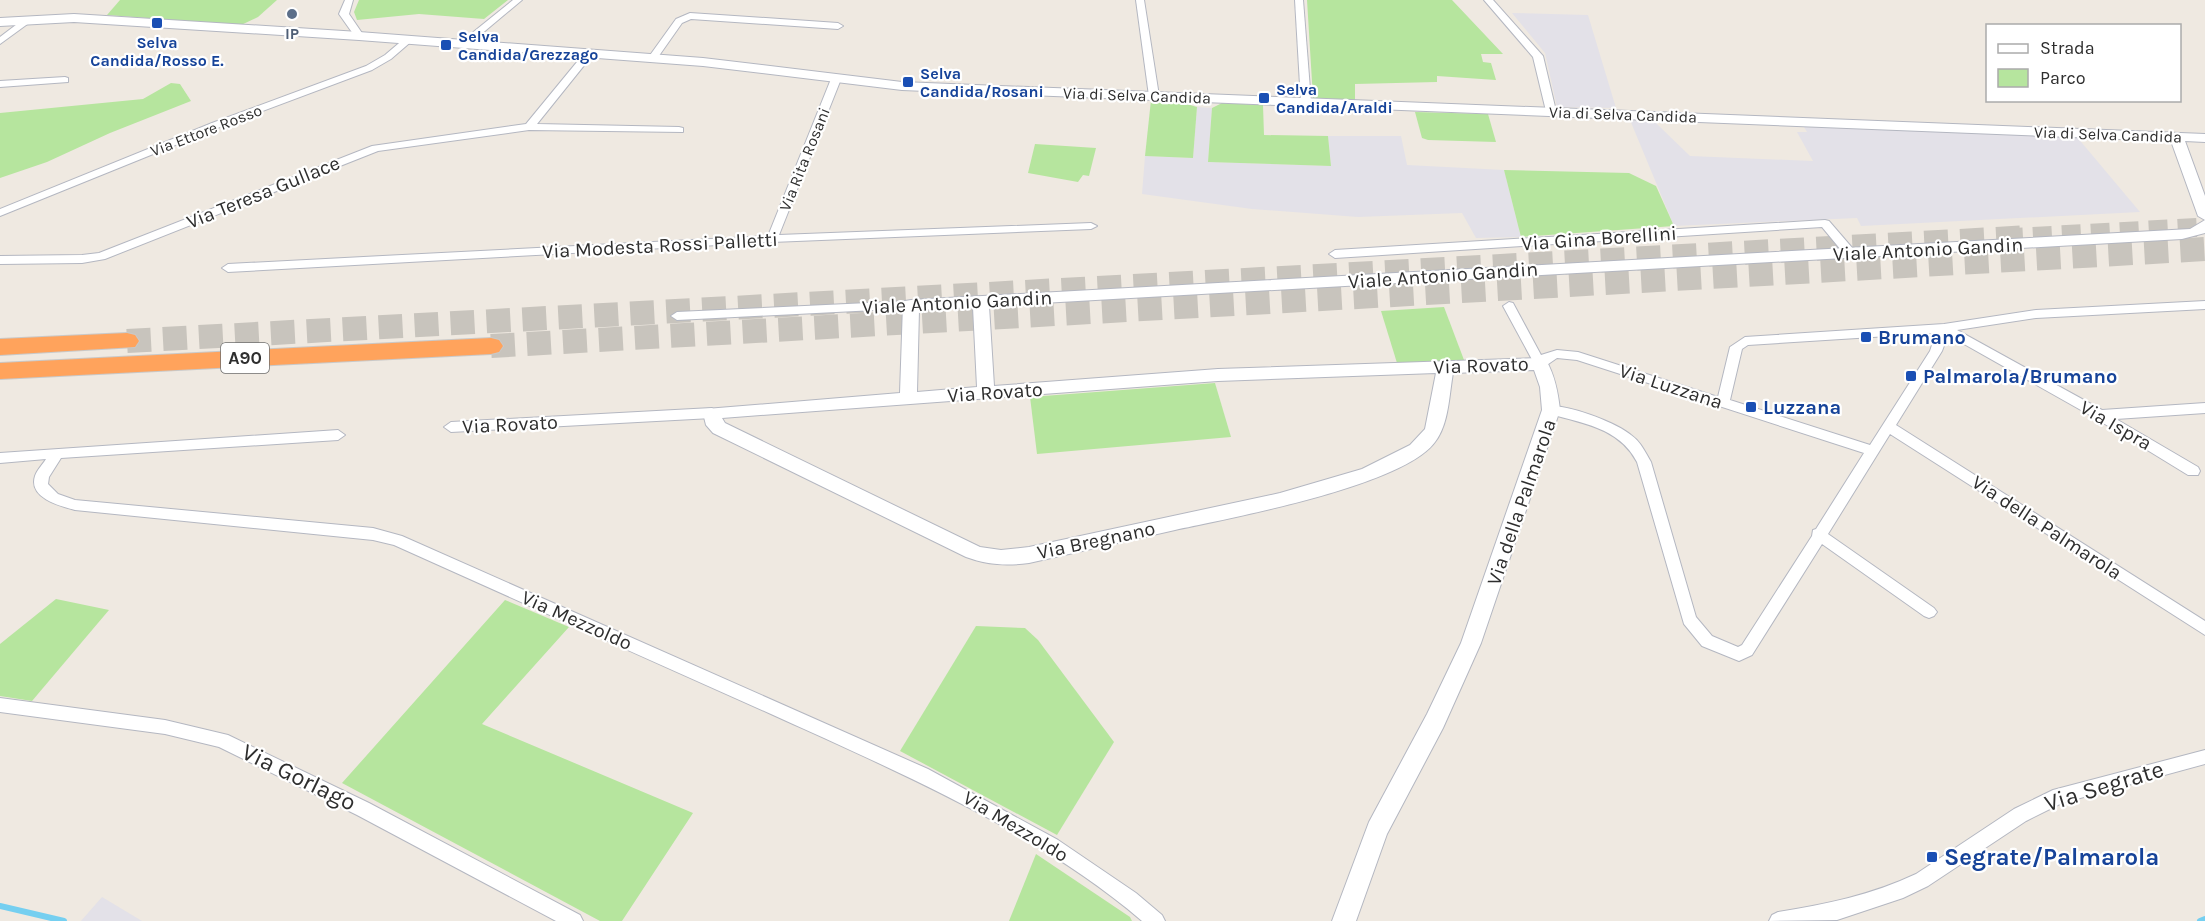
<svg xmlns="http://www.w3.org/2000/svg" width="2205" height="921" viewBox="0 0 2205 921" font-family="Karla,sans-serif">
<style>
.industrial{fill:#e3e1e8}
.green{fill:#b6e59e}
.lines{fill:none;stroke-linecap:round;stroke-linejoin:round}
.stream{stroke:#75cff0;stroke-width:6}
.motorway-tunnel-far1{stroke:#c8c4bd;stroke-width:19;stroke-dasharray:19 10;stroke-linecap:butt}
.motorway-tunnel{stroke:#c8c4bd;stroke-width:24;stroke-dasharray:24 12;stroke-linecap:butt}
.minor-casing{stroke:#b4b7c1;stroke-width:2}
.tertiary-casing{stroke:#b4b7c1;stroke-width:2}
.motorway-casing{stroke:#c9c9c9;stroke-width:2}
.minor{fill:#fff;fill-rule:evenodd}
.tertiary{fill:#fff;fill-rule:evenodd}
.motorway{fill:#ffa35c;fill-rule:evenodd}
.service-dot{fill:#5c6f8a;stroke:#fff;stroke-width:2}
.transit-dot{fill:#1a4fb4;stroke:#fff;stroke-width:2}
.labels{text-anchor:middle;stroke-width:4.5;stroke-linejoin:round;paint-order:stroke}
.far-service-label{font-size:16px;font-weight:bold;fill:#4e5e75;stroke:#fff}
.far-transit-label{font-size:16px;font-weight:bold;fill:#164399;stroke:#fff;text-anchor:start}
.far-street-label{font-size:16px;fill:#2e2e2e;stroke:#fff}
.shield{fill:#fff;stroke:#6d6d6d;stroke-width:1.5}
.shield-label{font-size:18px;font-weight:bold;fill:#2e2e2e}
.street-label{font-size:20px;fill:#2e2e2e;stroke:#fff}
.transit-label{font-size:20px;font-weight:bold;fill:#164399;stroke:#fff;text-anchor:start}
.near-street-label{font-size:24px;fill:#2e2e2e;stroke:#fff}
.near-transit-label{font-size:24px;font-weight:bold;fill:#164399;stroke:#fff;text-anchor:start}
</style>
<rect width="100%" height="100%" fill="#efe9e1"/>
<g class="industrial">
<polygon points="1512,13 1588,15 1616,108 1557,107 1545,53"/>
<polygon points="1197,107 1212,108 1208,162 1331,166 1328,136 1401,136 1407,165 1504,170 1521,237 1476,238 1462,213 1358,217 1252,209 1142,194 1145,156 1193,158"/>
<polygon points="1630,120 1657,121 1657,124 1690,156 1813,161 1797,132 1807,132 1804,127 2077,137 2140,212 1861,226 1857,218 1674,226"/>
<polygon points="102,897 142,921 81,921"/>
</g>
<g class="green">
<polygon points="120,0 277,0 258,17 241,25 107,15"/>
<polygon points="359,0 508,0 484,19 419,14 357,20 354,12"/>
<polygon points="1307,0 1452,0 1503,54 1481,54 1483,62 1491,63 1496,80 1437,76 1437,82 1355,84 1355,100 1313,98"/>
<polygon points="171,83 180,84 191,101 110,133 47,162 0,178 0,113 143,99"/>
<polygon points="1151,100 1173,100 1197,107 1193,158 1145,156"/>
<polygon points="1222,103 1263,105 1264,135 1328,136 1331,166 1208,162 1212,108"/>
<polygon points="1415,112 1488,114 1496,142 1428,140 1422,138"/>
<polygon points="1035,144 1096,148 1089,176 1083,175 1078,182 1028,173"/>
<polygon points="1504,170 1629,173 1656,186 1674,226 1521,237"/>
<polygon points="1444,307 1464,360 1397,363 1381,311"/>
<polygon points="1215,383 1231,437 1037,454 1030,397"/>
<polygon points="56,599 109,610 32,701 0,696 0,644"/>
<polygon points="505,600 569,627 482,724 693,813 622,921 600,921 342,783"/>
<polygon points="976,626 1025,628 1038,640 1114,742 1057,835 900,751"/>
<polygon points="1036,854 1130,917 1132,921 1009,921"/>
</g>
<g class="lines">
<g class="stream">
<polyline points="0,906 64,921"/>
<polyline points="2200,921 2205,919"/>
</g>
<polyline class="motorway-tunnel-far1" points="2004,238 2205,227"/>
<g class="motorway-tunnel">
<polyline points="127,341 2031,237"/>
<polyline points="491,346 2205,249"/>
</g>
<g class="minor-casing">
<g id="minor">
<polygon points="345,0 353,0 349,14 364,36 362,38 356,38 339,14"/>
<polygon points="513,0 522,0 467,46 461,46 461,42"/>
<polygon points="1136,0 1144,0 1159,96 1154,99 1149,96"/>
<polygon points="1295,0 1303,0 1311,102 1306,105 1301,102"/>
<polygon points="1484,0 1493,0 1543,56 1556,111 1555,113 1551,114 1546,111 1533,57"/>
<polygon points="690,13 838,23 843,26 838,29 691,19 682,23 656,60 650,60 648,58 676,19"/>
<polygon points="25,18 33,20 0,44 0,37"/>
<polygon points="405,38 413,40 391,59 372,70 220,127 0,216 0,209 212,123 366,66 385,55"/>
<polygon points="586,51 594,53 537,124 679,127 683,128 683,132 529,130 378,151 105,259 82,263 0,264 0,256 82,255 99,253 372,146 526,124"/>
<polygon points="836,76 841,79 779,235 1091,223 1097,226 1091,229 772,242 228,272 222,268 228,264 768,236 831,79"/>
<polygon points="65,77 68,78 68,82 0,87 0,81"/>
<polygon points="1825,220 1829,221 1854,250 1854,256 1846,256 1822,227 1335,258 1329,254 1335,250"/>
<polygon points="911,301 917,305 915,308 677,320 671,316 677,312"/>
<path d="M2205 301V309L2036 318 1957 330 2102 410 2205 403V413L2116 419 2198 467 2200 471 2198 475H2188L2095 418 1948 335 1942 351 1896 425 2205 621V635L1890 434 1828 534 1934 608 1937 612 1934 616 1929 618 1924 616 1822 544 1752 655 1739 661 1702 646 1684 624 1637 462C1619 427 1581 423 1546 413L1545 410 1546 407C1564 402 1617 423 1631 435 1641 442 1645 452 1651 462L1696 617 1712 636 1738 647 1742 645 1812 536 1813 530 1816 529 1864 453 1577 360 1557 358 1544 367H1536L1503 306 1509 302 1513 303 1541 355 1557 350 1578 352 1718 397 1730 347 1745 337 1944 324 2036 310ZM1936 333 1930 351 1870 445 1730 400 1742 349 1748 345Z"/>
<polygon points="712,408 719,413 712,418 451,432 444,427 451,422"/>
<path d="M338 430 345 435 338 440 61 458 49 477 48 484 58 494 75 500 373 528 402 536 928 769 1058 840 1136 893 1162 915 1165 921H1142C1037 831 896 771 771 714 645 658 519 601 394 545L373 540 75 510C60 506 28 498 35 476 37 470 43 464 46 459L0 463V453Z"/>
<polygon points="0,698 165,720 228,735 369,803 580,915 583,921 556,921 357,815 219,747 165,734 0,712"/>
<path d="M2205 750V764L2062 803 2026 821 1928 886 1903 898 1837 920 1769 921 1772 915 1778 912C1826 904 1872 895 1916 874L2014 809 2053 790Z"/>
</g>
</g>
<g class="tertiary-casing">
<path id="tertiary" d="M74 14 359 32 703 58 902 82 2205 134V142L2185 141 2205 196V233L2182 239 989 306 994 386 1218 369 1540 358 1546 360C1555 376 1558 392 1560 410L1481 643 1443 728 1387 834 1356 921H1332L1369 822 1427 714 1461 643 1542 410 1540 387 1534 370 1453 373C1449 395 1449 424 1435 442 1403 486 1231 518 1175 530 1127 541 1078 552 1029 563 1006 566 988 565 966 557L713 433 706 425 703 413 706 409 900 393 903 305 905 301 911 300 2190 229 2205 220 2198 216 2171 141 902 90 703 66 359 40 74 22 0 26V18ZM973 307 977 387 917 392 919 310ZM1436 373 1425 429 1410 445 1362 469 1280 493 1029 547 1001 550 980 547 725 423 722 418 1218 381Z"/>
</g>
<g class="motorway-casing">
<g id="motorway">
<polygon points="127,333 135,335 139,341 135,347 0,355 0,339"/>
<polygon points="491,338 499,340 503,346 499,352 491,354 0,379 0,363"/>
</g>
</g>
<use href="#minor" class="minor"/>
<use href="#tertiary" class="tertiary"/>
<use href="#motorway" class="motorway"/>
</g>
<circle class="service-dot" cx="292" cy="14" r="6"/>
<g class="transit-dot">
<rect x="151" y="17" width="12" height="12" rx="3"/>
<rect x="440" y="39" width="12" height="12" rx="3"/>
<rect x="902" y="76" width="12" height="12" rx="3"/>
<rect x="1258" y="92" width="12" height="12" rx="3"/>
<rect x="1860" y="331" width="12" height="12" rx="3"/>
<rect x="1905" y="370" width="12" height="12" rx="3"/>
<rect x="1745" y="401" width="12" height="12" rx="3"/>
<rect x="1926" y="851" width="12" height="12" rx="3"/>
</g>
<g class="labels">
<g class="far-service-label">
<text x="292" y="39">IP</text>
</g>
<g class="far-transit-label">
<text x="458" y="42">Selva<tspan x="458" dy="18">Candida/Grezzago</tspan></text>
<text x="157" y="48" text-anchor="middle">Selva<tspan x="157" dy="18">Candida/Rosso E.</tspan></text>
<text x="920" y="79">Selva<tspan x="920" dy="18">Candida/Rosani</tspan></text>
<text x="1276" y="95">Selva<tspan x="1276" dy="18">Candida/Araldi</tspan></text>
</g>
<g class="far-street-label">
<text transform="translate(1137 95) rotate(2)" y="6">Via di Selva Candida</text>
<text transform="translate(1623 114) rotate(2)" y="6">Via di Selva Candida</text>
<text transform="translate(206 130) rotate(-21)" y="6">Via Ettore Rosso</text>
<text transform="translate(2108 134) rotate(2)" y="6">Via di Selva Candida</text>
<text transform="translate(804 159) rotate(-68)" y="6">Via Rita Rosani</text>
</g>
<rect class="shield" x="221" y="343" width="48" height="30" rx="4.5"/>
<g class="shield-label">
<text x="245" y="364">A90</text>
</g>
<g class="street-label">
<text transform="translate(263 192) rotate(-22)" y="7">Via Teresa Gullace</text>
<text transform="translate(1599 238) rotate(-4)" y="7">Via Gina Borellini</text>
<text transform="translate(660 245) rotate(-3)" y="7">Via Modesta Rossi Palletti</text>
<text transform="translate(1928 249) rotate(-3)" y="7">Viale Antonio Gandin</text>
<text transform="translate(1443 275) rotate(-4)" y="7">Viale Antonio Gandin</text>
<text transform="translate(957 302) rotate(-3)" y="7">Viale Antonio Gandin</text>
<text transform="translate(1481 365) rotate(-2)" y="7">Via Rovato</text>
<text transform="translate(1671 386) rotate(18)" y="7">Via Luzzana</text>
<text transform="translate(995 392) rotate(-4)" y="7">Via Rovato</text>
<text transform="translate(510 424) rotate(-3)" y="7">Via Rovato</text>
<text transform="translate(2116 425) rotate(30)" y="7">Via Ispra</text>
<text transform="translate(1521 502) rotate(-71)" y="7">Via della Palmarola</text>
<text transform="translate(2047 527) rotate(33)" y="7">Via della Palmarola</text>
<text transform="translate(1096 540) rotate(-12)" y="7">Via Bregnano</text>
<text transform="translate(577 620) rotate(24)" y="7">Via Mezzoldo</text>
<text transform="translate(1016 826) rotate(31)" y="7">Via Mezzoldo</text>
</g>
<g class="transit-label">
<text x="1878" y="344">Brumano</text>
<text x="1923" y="383">Palmarola/Brumano</text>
<text x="1763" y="414">Luzzana</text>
</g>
<g class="near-street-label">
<text transform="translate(299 777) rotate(26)" y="8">Via Gorlago</text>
<text transform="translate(2104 786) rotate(-17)" y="8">Via Segrate</text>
</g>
<g class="near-transit-label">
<text x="1944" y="865">Segrate/Palmarola</text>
</g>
</g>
<rect x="1986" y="24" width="195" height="78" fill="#ffffff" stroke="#ababab" stroke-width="1.5"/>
<rect x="1998" y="44" width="30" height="9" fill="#ffffff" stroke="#ababab" stroke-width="1.5"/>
<text x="2040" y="54" font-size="18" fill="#2e2e2e">Strada</text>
<rect x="1998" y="69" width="30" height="18" fill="#b6e59e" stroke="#ababab" stroke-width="1.5"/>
<text x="2040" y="84" font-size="18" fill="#2e2e2e">Parco</text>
</svg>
